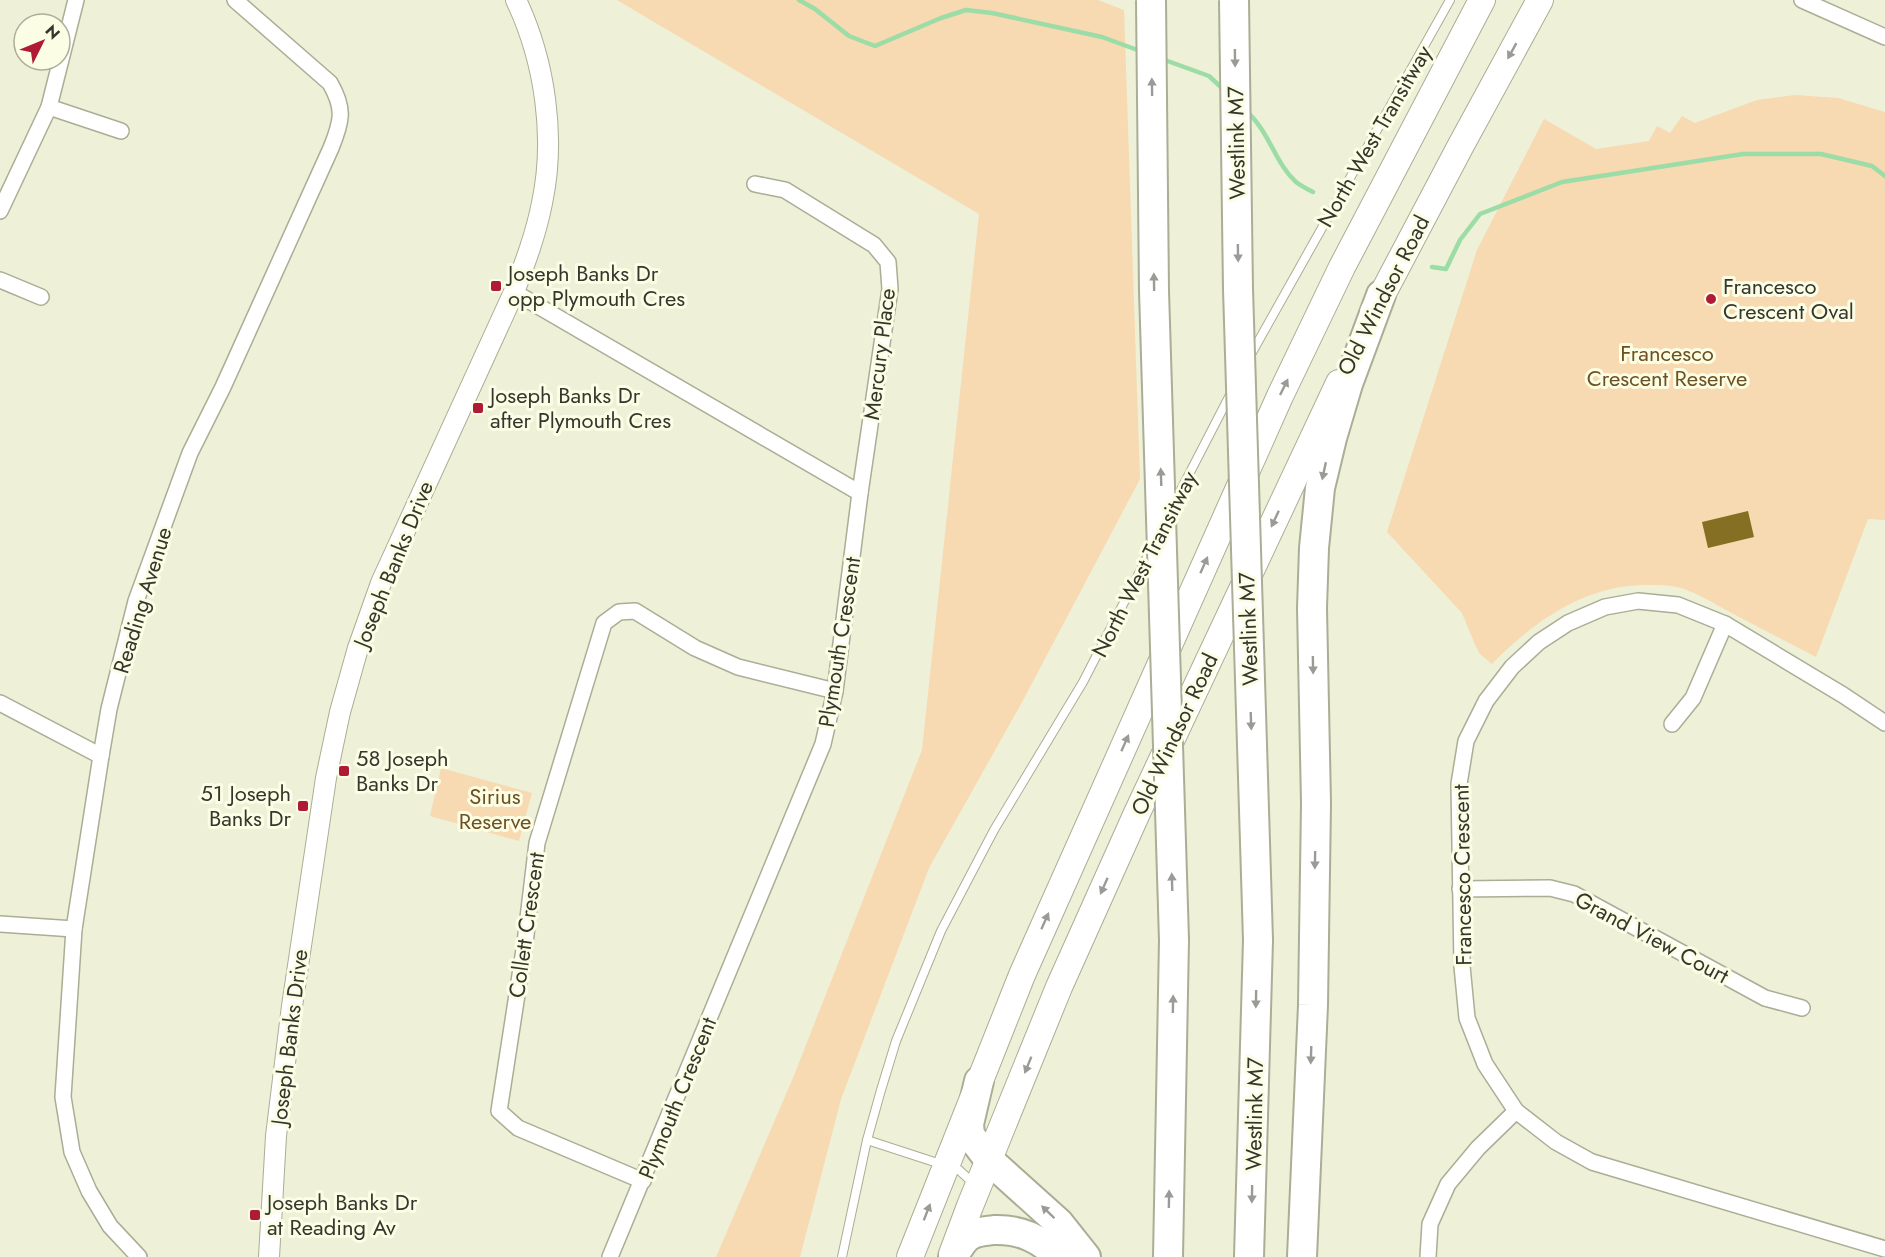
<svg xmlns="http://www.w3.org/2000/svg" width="1885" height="1257" viewBox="0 0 1885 1257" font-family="Jost,sans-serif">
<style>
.green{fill:#f7d9b2}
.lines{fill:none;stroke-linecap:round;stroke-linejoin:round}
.stream{stroke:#9cdca7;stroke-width:4.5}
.building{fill:#846f22}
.service-casing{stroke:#abad95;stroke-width:10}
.minor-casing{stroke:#abad95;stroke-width:18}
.tertiary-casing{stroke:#abad95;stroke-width:22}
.trunk-casing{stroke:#abad95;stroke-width:28}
.motorway-casing{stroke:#abad95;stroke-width:32}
.service{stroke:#fff;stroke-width:8}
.minor{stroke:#fff;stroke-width:15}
.tertiary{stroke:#fff;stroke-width:20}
.trunk{stroke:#fff;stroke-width:26}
.motorway{stroke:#fff;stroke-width:28}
.motorway-bridge-casing{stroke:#abad95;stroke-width:32;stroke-linecap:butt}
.motorway-bridge{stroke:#fff;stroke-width:28}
.oneway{fill:#9a9a96}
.poi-dot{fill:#af1b36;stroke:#fbfee4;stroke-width:2}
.labels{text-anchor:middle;stroke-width:6;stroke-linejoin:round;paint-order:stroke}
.street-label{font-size:22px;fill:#35362d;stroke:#fbfee4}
.poi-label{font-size:22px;fill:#35362d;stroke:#fbfee4;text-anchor:start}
.park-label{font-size:22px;fill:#6f5020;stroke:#fbfee4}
</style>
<rect width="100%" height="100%" fill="#eef0d7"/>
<g class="green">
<polygon points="617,0 1098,0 1124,10 1140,479 1021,704 929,868 841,1099 800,1257 716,1257 793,1078 922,750 979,214"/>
<path d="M1795 95 1838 98 1885 112V520L1868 519 1816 657C1787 642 1758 627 1730 612 1716 605 1703 596 1689 591 1676 585 1662 585 1648 585 1586 584 1534 621 1492 664L1480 654 1476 647 1462 613 1387 532 1477 250 1544 119 1596 149 1649 141 1657 126 1670 133 1682 116 1695 123 1757 100Z"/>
<polygon points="441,768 532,793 519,841 430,816"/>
</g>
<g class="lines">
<g class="stream">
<polyline points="799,0 815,9 849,36 875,46 941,18 966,10 992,13 1102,37 1143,52"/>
<polyline points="1162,59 1209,76 1224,90"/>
<path d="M1247 112C1269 131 1275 163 1296 182 1301 186 1307 189 1313 192"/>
<polyline points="1432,267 1446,269 1460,240 1480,214 1562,182 1743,154 1821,154 1872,166 1885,176"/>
</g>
</g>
<polygon class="building" points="1748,511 1754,537 1708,548 1702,522"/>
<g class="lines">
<g class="service-casing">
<g id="service">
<polyline points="1250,356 1450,0"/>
<polyline points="1170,511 1232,391"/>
<polyline points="867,1140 959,1170 973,1183"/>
<polyline points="842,1257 867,1140 881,1090 896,1041 941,931 994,830 1083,682 1153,546"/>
</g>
</g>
<g class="minor-casing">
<g id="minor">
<polyline points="1802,0 1885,37"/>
<polyline points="49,107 121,131"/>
<polyline points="0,211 49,107 76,0"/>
<polyline points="0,280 41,297"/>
<polyline points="514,292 860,493"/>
<polyline points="0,703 101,756"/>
<polyline points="1885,723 1843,695 1725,624 1678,605 1638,601 1605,607 1568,623 1539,642 1512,667 1486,701 1466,741 1459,784 1462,966 1467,1018 1485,1064 1516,1111 1556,1142 1592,1162 1885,1249"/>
<polyline points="1672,724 1693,698 1725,624"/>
<polyline points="1460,889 1550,888 1574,894 1765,998 1802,1008"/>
<polyline points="0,924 74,929"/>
<polyline points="643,1181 518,1128 499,1111 525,943 537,843 604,623 619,612 635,611 695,648 738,667 835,691"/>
<path d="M139 1257 110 1226 89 1191 72 1152 63 1097 74 929 101 756 109 709 136 601 190 453 223 387 331 148C342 121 345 109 330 83L235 0"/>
<polyline points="610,1257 823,744 835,691 860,493 890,289 888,262 874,245 785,190 755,184"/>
<polyline points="1428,1257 1430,1224 1448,1184 1478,1148 1516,1111"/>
</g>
</g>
<g class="tertiary-casing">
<path id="tertiary" d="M269 1257 276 1136 292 1006 326 778 340 712 358 648 381 583 514 292C525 263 536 234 542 203 556 137 545 61 516 0"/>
</g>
<g class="trunk-casing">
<g id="trunk">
<polyline points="1373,312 1460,147 1540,0"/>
<polyline points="952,1254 970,1206 1059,987 1137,813 1339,383"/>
<polyline points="910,1257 1022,975 1280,396 1342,267 1482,0"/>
</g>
</g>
<g class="motorway-casing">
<g id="motorway">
<polyline points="979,1081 969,1124 970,1135 989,1160 1059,1223 1086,1257"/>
<path d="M953 1257C958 1250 963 1239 971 1235 978 1231 987 1231 994 1230 1021 1229 1040 1239 1059 1257"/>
<polyline points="1168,1257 1174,940"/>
<polyline points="1249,1257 1258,940"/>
<polyline points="1302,1257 1313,1005 1316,803 1312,608 1314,548 1320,488 1332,438 1348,384 1381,295"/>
</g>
</g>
<use href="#service" class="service"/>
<use href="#minor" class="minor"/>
<use href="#tertiary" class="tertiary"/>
<use href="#trunk" class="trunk"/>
<use href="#motorway" class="motorway"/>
<g class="motorway-bridge-casing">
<g id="motorway-bridge">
<polyline points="1151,0 1154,291 1174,940"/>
<polyline points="1234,0 1238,289 1258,940"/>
</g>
</g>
<use href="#motorway-bridge" class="motorway-bridge"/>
</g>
<defs><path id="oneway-solid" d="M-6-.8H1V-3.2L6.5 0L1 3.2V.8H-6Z" transform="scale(1.5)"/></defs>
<g class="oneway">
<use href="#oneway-solid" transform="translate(1512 51) rotate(119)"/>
<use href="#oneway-solid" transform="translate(1235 58) rotate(89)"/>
<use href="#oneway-solid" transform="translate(1152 87) rotate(-91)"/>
<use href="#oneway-solid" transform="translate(1238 253) rotate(89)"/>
<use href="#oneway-solid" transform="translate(1154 282) rotate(-91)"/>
<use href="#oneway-solid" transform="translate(1284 387) rotate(-64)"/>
<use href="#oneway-solid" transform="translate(1324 471) rotate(102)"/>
<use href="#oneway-solid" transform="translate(1161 477) rotate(-92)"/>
<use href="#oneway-solid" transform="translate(1275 519) rotate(115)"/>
<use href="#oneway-solid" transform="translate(1204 565) rotate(-66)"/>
<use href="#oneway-solid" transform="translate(1313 665) rotate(89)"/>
<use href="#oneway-solid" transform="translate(1251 721) rotate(88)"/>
<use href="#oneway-solid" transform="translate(1125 743) rotate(-66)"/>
<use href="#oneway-solid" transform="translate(1315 860) rotate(91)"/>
<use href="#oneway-solid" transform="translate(1172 882) rotate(-92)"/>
<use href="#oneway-solid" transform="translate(1104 886) rotate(114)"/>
<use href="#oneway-solid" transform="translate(1045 921) rotate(-66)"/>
<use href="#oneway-solid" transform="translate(1256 999) rotate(91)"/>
<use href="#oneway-solid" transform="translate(1173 1004) rotate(-89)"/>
<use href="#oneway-solid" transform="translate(1311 1055) rotate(92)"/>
<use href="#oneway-solid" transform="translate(1028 1065) rotate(112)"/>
<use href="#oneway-solid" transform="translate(1252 1194) rotate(91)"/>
<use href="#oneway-solid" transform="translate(1169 1199) rotate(-89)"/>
<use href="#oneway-solid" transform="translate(927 1212) rotate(-69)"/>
<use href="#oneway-solid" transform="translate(1048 1212) rotate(-136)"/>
</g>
<g class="poi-dot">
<rect x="490" y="280" width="12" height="12" rx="3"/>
<circle cx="1711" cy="299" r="6"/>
<rect x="472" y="402" width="12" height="12" rx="3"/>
<rect x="338" y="765" width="12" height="12" rx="3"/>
<rect x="297" y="800" width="12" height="12" rx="3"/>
<rect x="249" y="1209" width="12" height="12" rx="3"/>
</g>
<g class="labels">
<g class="street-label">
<text transform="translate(1374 136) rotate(-60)" y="8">North West Transitway</text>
<text transform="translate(1236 143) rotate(-91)" y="8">Westlink M7</text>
<text transform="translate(1383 295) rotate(-63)" y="8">Old Windsor Road</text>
<text transform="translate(879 354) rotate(-83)" y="8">Mercury Place</text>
<text transform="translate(393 564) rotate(-68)" y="8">Joseph Banks Drive</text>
<text transform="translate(1144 564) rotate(-63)" y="8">North West Transitway</text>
<text transform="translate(142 600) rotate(-73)" y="8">Reading Avenue</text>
<text transform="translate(1248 629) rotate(-92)" y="8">Westlink M7</text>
<text transform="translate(839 642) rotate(-81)" y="8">Plymouth Crescent</text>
<text transform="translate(1174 734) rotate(-65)" y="8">Old Windsor Road</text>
<text transform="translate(1462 875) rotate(-91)" y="8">Francesco Crescent</text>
<text transform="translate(526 925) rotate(-82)" y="8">Collett Crescent</text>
<text transform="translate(1652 937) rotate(28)" y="8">Grand View Court</text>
<text transform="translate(289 1037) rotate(-83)" y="8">Joseph Banks Drive</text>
<text transform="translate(677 1098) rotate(-68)" y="8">Plymouth Crescent</text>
<text transform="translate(1254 1114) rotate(-89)" y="8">Westlink M7</text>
</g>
<g class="poi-label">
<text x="508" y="281">Joseph Banks Dr<tspan x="508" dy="25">opp Plymouth Cres</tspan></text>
<text x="1723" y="294">Francesco<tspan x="1723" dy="25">Crescent Oval</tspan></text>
<text x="490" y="403">Joseph Banks Dr<tspan x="490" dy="25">after Plymouth Cres</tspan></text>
<text x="356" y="766">58 Joseph<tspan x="356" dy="25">Banks Dr</tspan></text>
<text x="291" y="801" text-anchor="end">51 Joseph<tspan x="291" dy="25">Banks Dr</tspan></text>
<text x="267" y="1210">Joseph Banks Dr<tspan x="267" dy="25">at Reading Av</tspan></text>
</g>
<g class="park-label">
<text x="1667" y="361">Francesco<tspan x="1667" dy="25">Crescent Reserve</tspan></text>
<text x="495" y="804">Sirius<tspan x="495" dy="25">Reserve</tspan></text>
</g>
</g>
<g transform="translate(42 42) rotate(47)"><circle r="28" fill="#fbfee4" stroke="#acae9b" stroke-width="1.5"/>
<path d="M0-4.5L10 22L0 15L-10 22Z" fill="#af1b36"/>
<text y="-9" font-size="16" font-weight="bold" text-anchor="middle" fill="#35362d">N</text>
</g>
</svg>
